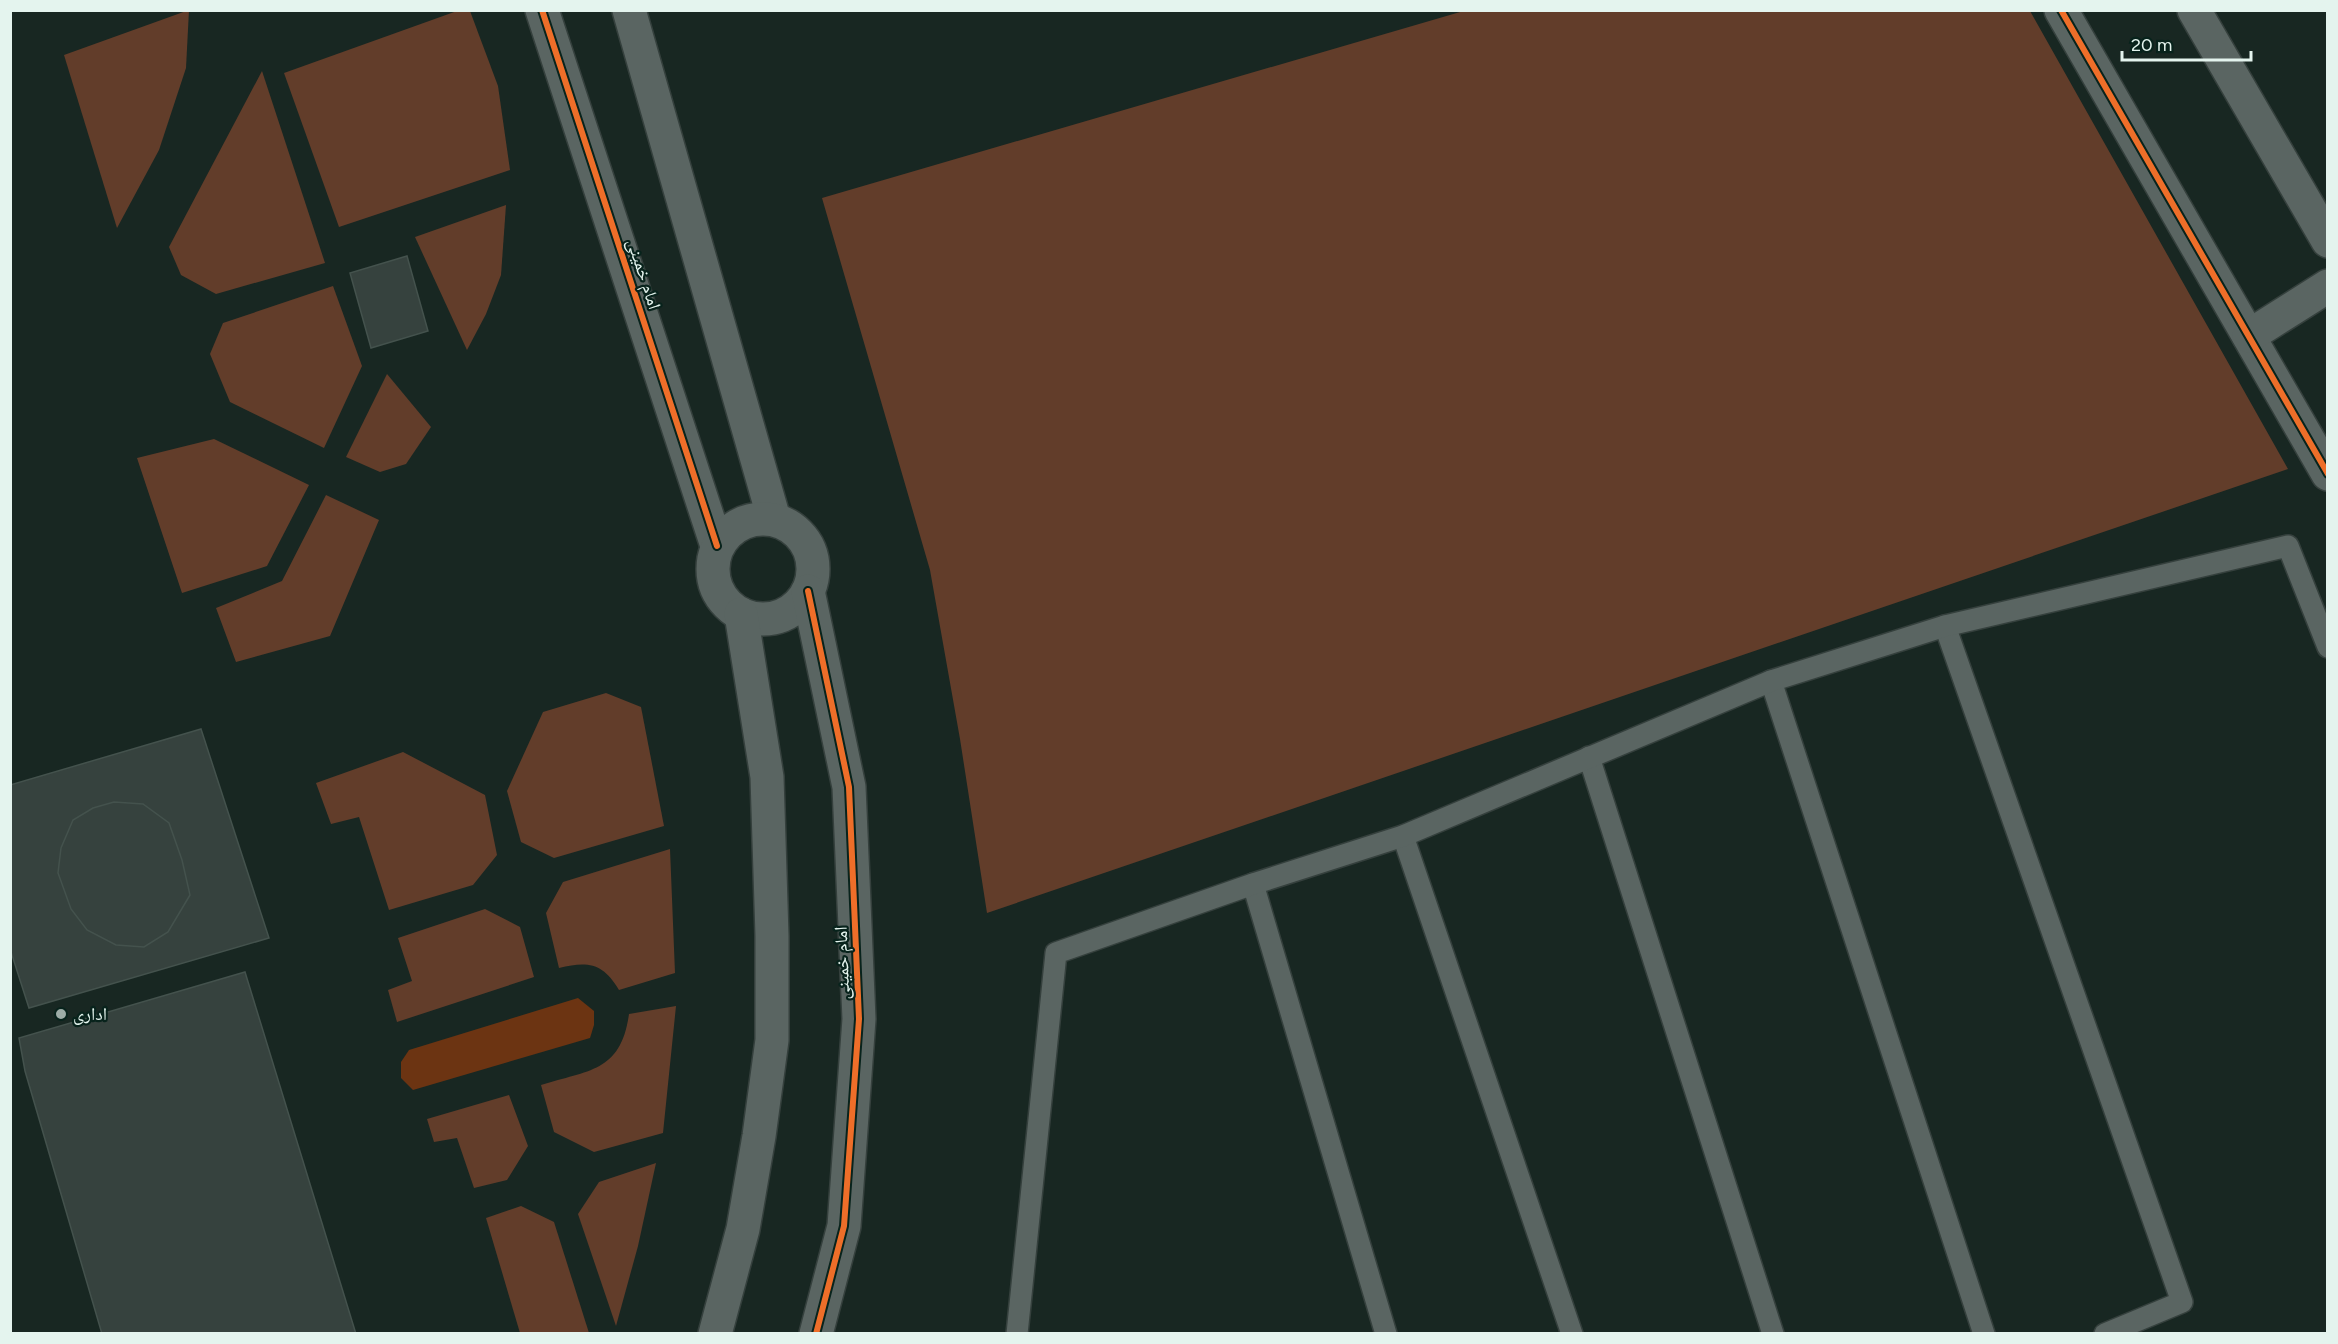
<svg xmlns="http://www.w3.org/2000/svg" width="2338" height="1344" viewBox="0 0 2338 1344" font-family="Figtree,'Noto Naskh Arabic',sans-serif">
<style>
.green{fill:#623d2a}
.water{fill:#6c3412}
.building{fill:#36423e;stroke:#44524d;stroke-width:1.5}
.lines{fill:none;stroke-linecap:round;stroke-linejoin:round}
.lane-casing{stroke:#35403d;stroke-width:24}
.secondary-casing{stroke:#35403d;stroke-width:36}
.lane{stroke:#5a6562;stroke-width:21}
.secondary{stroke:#5a6562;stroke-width:33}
.cycleway-casing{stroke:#08231c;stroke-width:10}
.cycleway{stroke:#ee6e29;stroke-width:6}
.poi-dot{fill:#9daca7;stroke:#08231c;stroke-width:2}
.labels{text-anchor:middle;stroke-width:4.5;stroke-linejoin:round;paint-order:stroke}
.street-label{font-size:18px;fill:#e4f4ee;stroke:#08231c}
.poi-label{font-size:18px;fill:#e4f4ee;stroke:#08231c;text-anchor:start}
</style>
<rect width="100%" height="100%" fill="#182722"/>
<g class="green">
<polygon points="189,10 186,68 159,150 117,228 64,55"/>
<polygon points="1467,10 2030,11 2288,469 987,913 960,739 930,570 822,198"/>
<polygon points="457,11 470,11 498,86 510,170 339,227 284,73"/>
<polygon points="262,71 325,263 216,294 181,275 169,247"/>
<polygon points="506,205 501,275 486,314 467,350 415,237"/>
<polygon points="333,286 362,366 324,448 230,402 210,354 223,323"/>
<polygon points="387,374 431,427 406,464 380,472 346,457"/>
<polygon points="214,439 309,485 267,566 182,593 137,458"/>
<polygon points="326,495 379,520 330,636 236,662 216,608 282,581"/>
<polygon points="606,693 641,707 664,826 554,858 521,842 507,791 543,712"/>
<polygon points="403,752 485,795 497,855 473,885 389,910 359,817 331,824 316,783"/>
<path d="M670 849 675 973 619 990C603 963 588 961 559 968L546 913 563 882Z"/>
<polygon points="485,909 520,927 534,977 397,1022 388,990 412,981 398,938"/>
<path d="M676 1006 663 1133 594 1152 554 1132 541 1085C589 1070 621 1072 629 1014Z"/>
<polygon points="509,1095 528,1146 507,1180 474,1188 457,1138 434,1142 427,1119"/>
<polygon points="656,1163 638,1246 616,1326 578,1214 599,1182"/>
<polygon points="521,1206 554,1222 589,1333 520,1333 486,1218"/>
</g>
<polygon class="water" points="578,998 594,1011 594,1025 590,1038 413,1090 401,1078 401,1062 409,1050"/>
<g class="building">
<polygon points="407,256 428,331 371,348 350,273"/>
<polygon points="201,729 269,938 29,1008 10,949 10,785"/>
<polygon points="114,802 143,804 169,823 182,860 190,895 168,932 144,947 116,945 87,930 71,909 58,873 61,848 73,820 93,808"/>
<polygon points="245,972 356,1334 102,1334 25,1071 19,1038"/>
</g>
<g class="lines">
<g class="lane-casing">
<g id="lane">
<polyline points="1945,626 2182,1302 2105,1334"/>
<polyline points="1771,681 1984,1334"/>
<polyline points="1589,757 1773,1334"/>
<polyline points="1403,836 1572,1334"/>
<polyline points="1253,884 1386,1334"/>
<polyline points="1017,1334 1056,953 1253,884 1403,836 1771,681 1945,626 2288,546 2328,647"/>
</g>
</g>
<g class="secondary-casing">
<g id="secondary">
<polyline points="542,10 717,546"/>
<polyline points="629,10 774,519"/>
<polyline points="2061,10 2328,474"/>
<polyline points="2194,10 2328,241"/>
<polyline points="2249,336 2328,286"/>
<circle cx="763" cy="569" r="50"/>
<polyline points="808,591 849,787 859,1019 844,1226 816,1334"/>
<polyline points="715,1334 743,1229 759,1136 772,1040 772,936 767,777 741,614"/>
</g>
</g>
<use href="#lane" class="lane"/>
<use href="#secondary" class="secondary"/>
<g class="cycleway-casing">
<g id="cycleway">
<polyline points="542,10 717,546"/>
<polyline points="2061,10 2328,474"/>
<polyline points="808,591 849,787 859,1019 844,1226 816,1334"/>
</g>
</g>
<use href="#cycleway" class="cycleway"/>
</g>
<circle class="poi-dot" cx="61" cy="1014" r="6"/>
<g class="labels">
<g class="street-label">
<text transform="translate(644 274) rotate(72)" y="6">امام خمینی</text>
<text transform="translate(842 963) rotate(-92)" y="6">امام خمینی</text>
</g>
<g class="poi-label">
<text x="73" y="1020">اداری</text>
</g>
</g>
<rect width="2338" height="1344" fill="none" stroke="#e4f4ee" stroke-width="24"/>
<path d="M2122 51v9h129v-9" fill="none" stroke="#e4f4ee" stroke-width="3"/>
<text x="2131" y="51" font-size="18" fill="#e4f4ee" stroke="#08231c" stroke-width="4.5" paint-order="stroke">20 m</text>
</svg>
